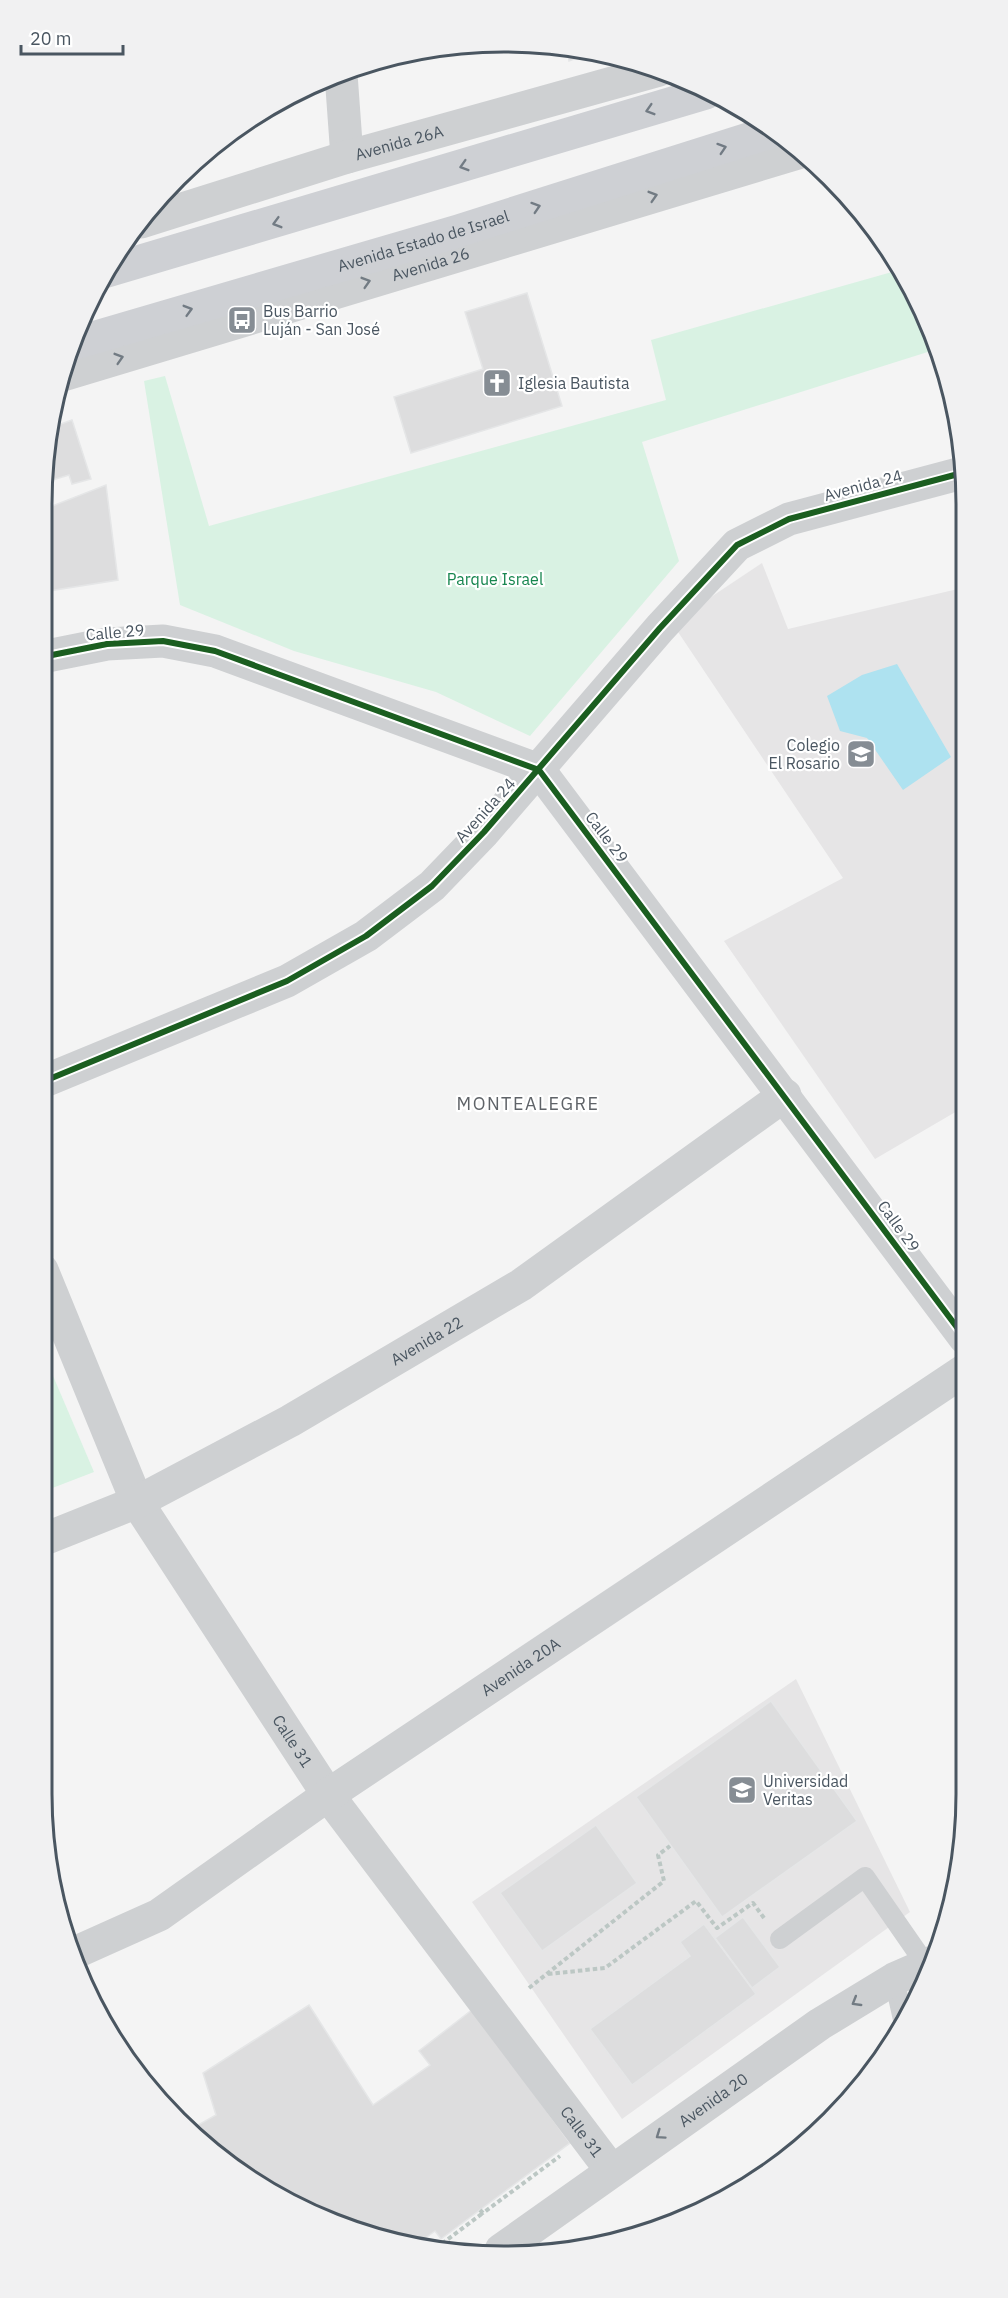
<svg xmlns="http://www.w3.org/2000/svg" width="1008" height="2298" viewBox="0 0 1008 2298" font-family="'IBM Plex Sans',sans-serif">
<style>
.education{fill:#e6e5e6}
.green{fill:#d9f2e3}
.water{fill:#aee2f0}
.building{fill:#ddddde;stroke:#e5e6e7;stroke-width:1.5}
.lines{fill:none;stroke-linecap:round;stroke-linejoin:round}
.path{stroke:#bcc7c4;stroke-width:4;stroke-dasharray:4.5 3;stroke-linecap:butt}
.lane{stroke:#ced0d2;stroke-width:20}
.street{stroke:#ced0d2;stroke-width:33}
.secondary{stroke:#ced0d4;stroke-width:33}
.cycleway-casing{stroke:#fff;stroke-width:10}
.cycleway{stroke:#1b5e20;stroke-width:6}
.oneway{stroke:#727b84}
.oneway2{stroke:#727b83}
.labels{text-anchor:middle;stroke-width:4.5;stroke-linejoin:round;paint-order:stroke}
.street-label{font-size:16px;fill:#4a5661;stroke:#fff}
.poi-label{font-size:16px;fill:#4a5661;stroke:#fff;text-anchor:start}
.park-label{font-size:16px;fill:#17864f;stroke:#fff}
.neighbourhood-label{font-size:18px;letter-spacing:1.5px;fill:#5f6368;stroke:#fff}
.rim{fill:none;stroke:#4a5661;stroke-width:3}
</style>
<rect width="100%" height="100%" fill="#f4f4f4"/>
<g class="education">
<polygon points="762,563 788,629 962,588 964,1107 875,1159 724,941 843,878 672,623"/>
<polygon points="796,1679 910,1912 622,2119 472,1902"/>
</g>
<g class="green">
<polygon points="899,270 919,300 934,350 642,442 679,561 530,736 436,692 294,651 180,605 144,381 165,376 209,526 666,400 651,340"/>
<polygon points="42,1350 94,1472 42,1492"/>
</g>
<polygon class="water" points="897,664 951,757 903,790 867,738 840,731 827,696 862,675"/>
<g class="building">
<polygon points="567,47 592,52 569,61"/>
<polygon points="527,293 562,406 411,453 394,397 483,369 465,312"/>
<polygon points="72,420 91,479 72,484 69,475 46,482 55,426"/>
<polygon points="106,485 118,580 42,592 42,510"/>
<polygon points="771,1701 857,1821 722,1917 636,1797"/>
<polygon points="596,1825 637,1883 542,1951 500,1893"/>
<polygon points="743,1917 780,1967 752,1988 715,1938"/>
<polygon points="704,1924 756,1994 632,2085 590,2029 690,1956 680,1942"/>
<polygon points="309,2005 373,2105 430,2065 419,2051 473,2009 570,2143 441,2239 435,2231 413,2247 273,2194 203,2136 198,2125 216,2115 203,2073"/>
</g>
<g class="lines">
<g class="path">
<polyline points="548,1974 605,1968 696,1901 717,1928 753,1903 764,1918"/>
<polyline points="529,1988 664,1881 658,1855 670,1846"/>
<polyline points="480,2210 483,2213 560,2156"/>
<polyline points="436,2248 483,2213"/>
</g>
<g class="lane">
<polyline points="780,1939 865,1877 926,1965"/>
<polyline points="894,1979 904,2024"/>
</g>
<g class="street">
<polyline points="341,74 347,157"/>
<path id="s1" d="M141 222 347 157 659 70"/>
<path id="s2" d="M63 375 798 153"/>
<polyline points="42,657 107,644 163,641 215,651 539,770 965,1338"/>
<polyline points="42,1082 287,981 366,936 432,886 484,832 660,628 737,545 789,519 962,473"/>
<path id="s3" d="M42 1270 137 1502 328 1795 611 2170"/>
<path id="s4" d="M42 1540 137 1502 290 1421 521 1285 785 1095"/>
<path id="s5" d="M72 1954 159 1915 328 1795 965 1370"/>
<path id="s6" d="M501 2250 820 2024 894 1979 933 1962"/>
</g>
<g class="secondary">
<polyline points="104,272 706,93"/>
<path id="s7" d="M72 344 458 231 774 131"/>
</g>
<g class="cycleway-casing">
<g id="cycleway">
<polyline points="42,657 107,644 163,641 215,651 539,770 965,1338"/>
<polyline points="42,1082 287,981 366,936 432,886 484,832 660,628 737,545 789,519 962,473"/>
</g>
</g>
<use href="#cycleway" class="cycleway"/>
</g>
<defs><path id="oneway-chevron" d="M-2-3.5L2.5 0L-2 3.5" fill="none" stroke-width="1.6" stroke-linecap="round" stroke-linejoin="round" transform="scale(1.5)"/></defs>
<g class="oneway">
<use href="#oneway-chevron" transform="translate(650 110) rotate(163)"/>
<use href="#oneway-chevron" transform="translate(722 148) rotate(-18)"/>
<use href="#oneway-chevron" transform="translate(464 166) rotate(163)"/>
<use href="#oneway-chevron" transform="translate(536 207) rotate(-18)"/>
<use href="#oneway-chevron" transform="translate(277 223) rotate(164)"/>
<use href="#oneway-chevron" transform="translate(188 310) rotate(-16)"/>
</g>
<g class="oneway2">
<use href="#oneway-chevron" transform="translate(653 196) rotate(-17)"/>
<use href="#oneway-chevron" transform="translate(366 282) rotate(-17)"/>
<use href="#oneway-chevron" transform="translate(119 358) rotate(-17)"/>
<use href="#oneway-chevron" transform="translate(856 2002) rotate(149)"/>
<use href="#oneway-chevron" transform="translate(660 2135) rotate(145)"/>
</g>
<defs>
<g id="bus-square" transform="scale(1.5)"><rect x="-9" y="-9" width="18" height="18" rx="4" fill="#868d94" stroke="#fff"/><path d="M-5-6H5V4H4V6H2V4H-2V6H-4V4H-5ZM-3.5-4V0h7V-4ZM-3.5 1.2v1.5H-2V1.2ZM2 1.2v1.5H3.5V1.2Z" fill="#fff"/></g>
<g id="church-square" transform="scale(1.5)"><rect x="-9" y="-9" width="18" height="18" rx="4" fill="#868d94" stroke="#fff"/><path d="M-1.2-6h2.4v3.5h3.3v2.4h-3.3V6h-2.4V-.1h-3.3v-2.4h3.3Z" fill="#fff"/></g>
<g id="school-square" transform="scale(1.5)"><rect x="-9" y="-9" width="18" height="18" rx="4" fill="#868d94" stroke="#fff"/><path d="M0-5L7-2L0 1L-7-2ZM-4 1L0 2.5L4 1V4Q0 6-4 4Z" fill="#fff"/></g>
<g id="university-square" transform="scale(1.5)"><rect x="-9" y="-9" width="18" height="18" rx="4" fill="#868d94" stroke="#fff"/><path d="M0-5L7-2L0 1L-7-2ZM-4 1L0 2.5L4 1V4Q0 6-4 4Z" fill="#fff"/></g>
</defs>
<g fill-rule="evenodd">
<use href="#bus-square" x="242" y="320"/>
<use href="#church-square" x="497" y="383"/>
<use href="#school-square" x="861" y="754"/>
<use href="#university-square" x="742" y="1790"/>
</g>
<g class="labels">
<g class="street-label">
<text dy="6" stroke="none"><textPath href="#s1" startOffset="270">Avenida 26A</textPath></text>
<text dy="6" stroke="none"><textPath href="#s7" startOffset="366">Avenida Estado de Israel</textPath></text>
<text dy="6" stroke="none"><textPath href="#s2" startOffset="384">Avenida 26</textPath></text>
<text transform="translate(863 485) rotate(-15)" y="6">Avenida 24</text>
<text transform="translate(115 632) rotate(-5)" y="6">Calle 29</text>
<text transform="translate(485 810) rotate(-48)" y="6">Avenida 24</text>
<text transform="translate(607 837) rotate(53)" y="6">Calle 29</text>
<text transform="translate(899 1226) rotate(54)" y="6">Calle 29</text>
<text dy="6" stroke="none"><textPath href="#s4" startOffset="434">Avenida 22</textPath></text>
<text dy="6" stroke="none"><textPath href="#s5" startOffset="534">Avenida 20A</textPath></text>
<text dy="6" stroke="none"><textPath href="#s3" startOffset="536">Calle 31</textPath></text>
<text dy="6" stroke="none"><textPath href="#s6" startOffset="260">Avenida 20</textPath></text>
<text dy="6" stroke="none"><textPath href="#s3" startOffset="1022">Calle 31</textPath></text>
</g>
<g class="poi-label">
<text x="263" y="317">Bus Barrio<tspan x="263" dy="18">Luján - San José</tspan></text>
<text x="518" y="389">Iglesia Bautista</text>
<text x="840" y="751" text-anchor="end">Colegio<tspan x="840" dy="18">El Rosario</tspan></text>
<text x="763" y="1787">Universidad<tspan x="763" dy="18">Veritas</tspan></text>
</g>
<g class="park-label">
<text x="495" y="585">Parque Israel</text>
</g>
<g class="neighbourhood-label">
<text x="528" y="1110">MONTEALEGRE</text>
</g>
</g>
<path d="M0 0H1008V2298H0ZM504 52H504A452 452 0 0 1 956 504V1794A452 452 0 0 1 504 2246H504A452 452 0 0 1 52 1794V504A452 452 0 0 1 504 52Z" fill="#f1f1f2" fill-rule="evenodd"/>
<path class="rim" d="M504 52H504A452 452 0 0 1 956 504V1794A452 452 0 0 1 504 2246H504A452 452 0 0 1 52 1794V504A452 452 0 0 1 504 52Z"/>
<path d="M21 45v9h102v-9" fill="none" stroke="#4a5661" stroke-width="3"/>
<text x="30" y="45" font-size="18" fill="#4a5661" stroke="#ffffff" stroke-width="4.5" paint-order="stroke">20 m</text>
</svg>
